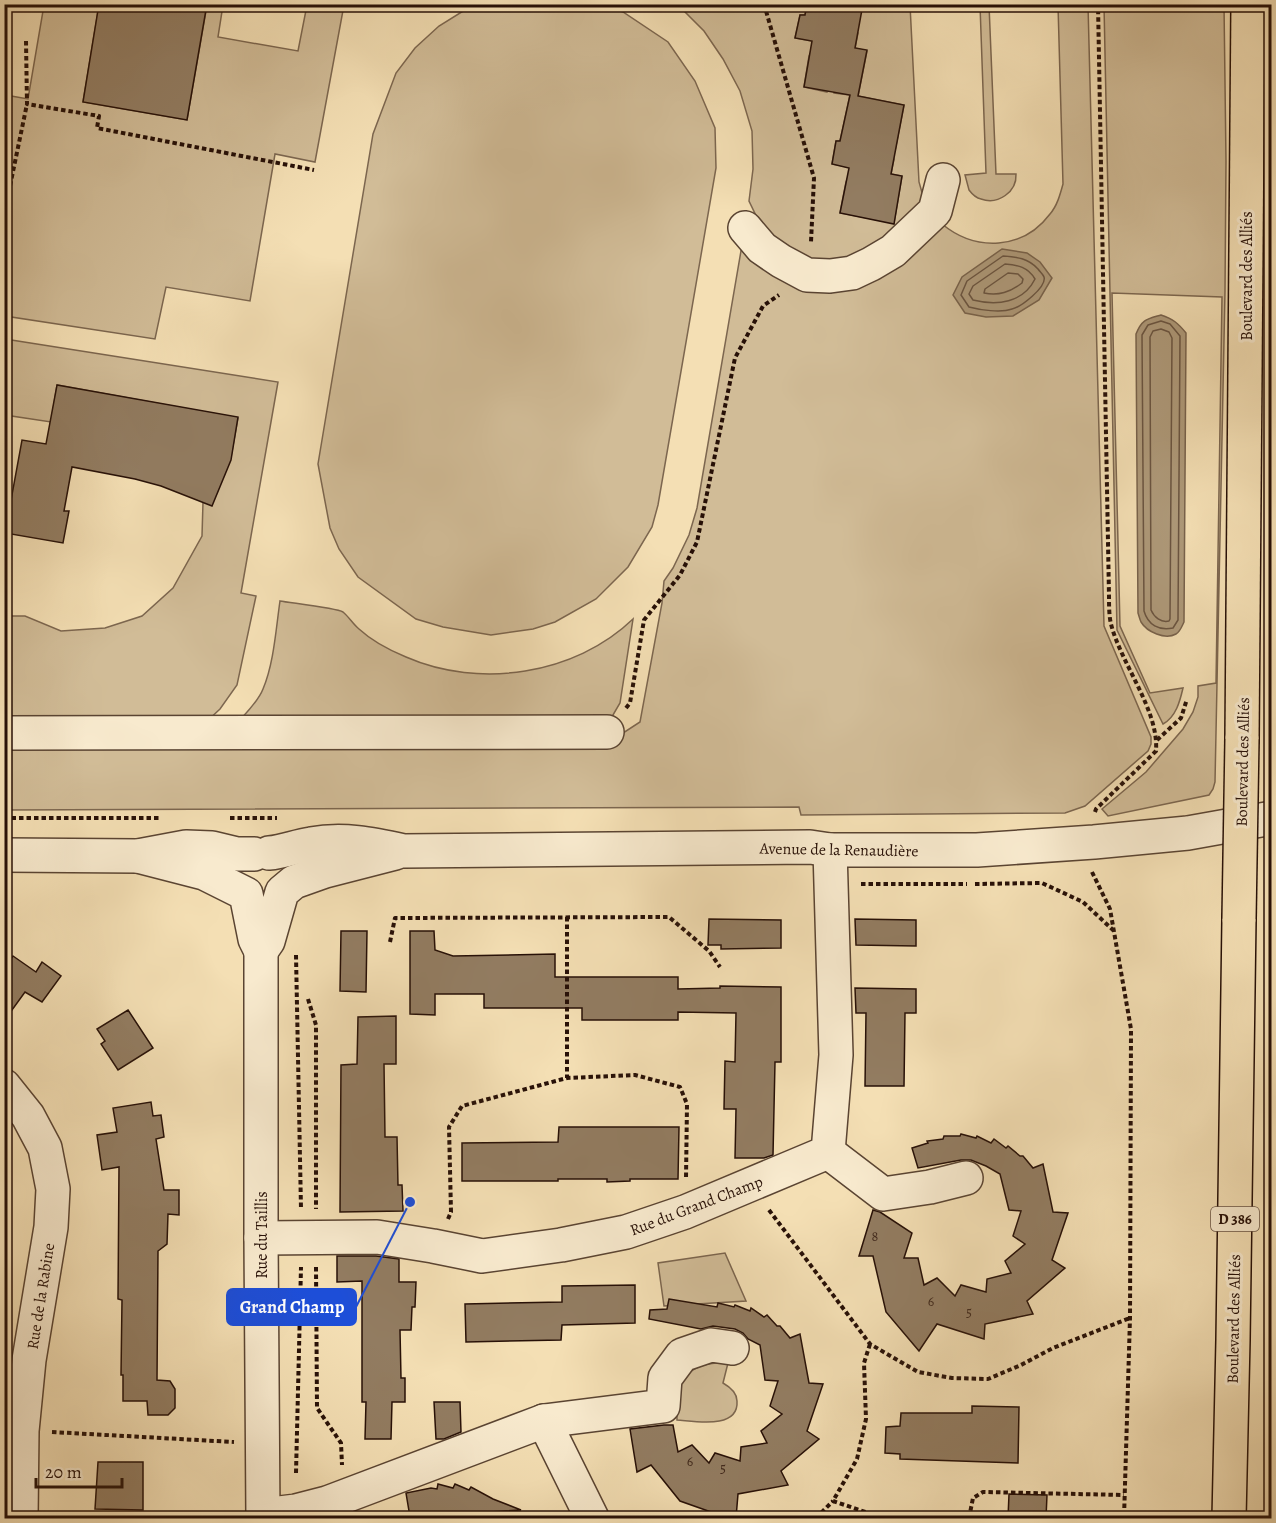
<svg xmlns="http://www.w3.org/2000/svg" width="1276" height="1523" viewBox="0 0 1276 1523" font-family="Alegreya,serif">
<style>
.green{fill:#d1bc97;stroke:#7c664f;stroke-width:1.5}
.water{fill:#ae9979;stroke:#78624b;stroke-width:1.5}
.lines{fill:none;stroke-linecap:round;stroke-linejoin:round}
.shore{stroke:#6a5440;stroke-width:1.5}
.building{fill:#927c61;stroke:#271007;stroke-width:1.5}
.minor-casing{stroke:#5a4432;stroke-width:36}
.major-casing{stroke:#271007;stroke-width:36}
.path{stroke:#271007;stroke-width:4;stroke-dasharray:4.5 3;stroke-linecap:butt}
.minor{stroke:#f8eace;stroke-width:33}
.major{stroke:#f4dfb4;stroke-width:33}
.major-bridge-casing{stroke:#271007;stroke-width:36;stroke-linecap:butt}
.major-bridge{stroke:#f4dfb4;stroke-width:33}
.labels{text-anchor:middle;stroke-width:6;stroke-linejoin:round;paint-order:stroke}
.number-label{font-size:14px;fill:#422b1e}
.shield{fill:#f8eace;stroke:#665143;stroke-width:1.5}
.shield-label{font-size:15px;font-weight:bold;fill:#271007}
.street-label{font-size:16px;fill:#271007;stroke:#f8eace}
.leader{fill:none;stroke:#1d4ed8;stroke-width:2}
.callout-dot{fill:#1d4ed8;stroke:#f8eace;stroke-width:2}
.callout{fill:#1d4ed8;stroke:#1d4ed8;stroke-width:2}
.callout-label{font-size:18px;text-anchor:middle;font-weight:bold;fill:#fff}
</style>
<rect width="100%" height="100%" fill="#f4dfb4"/>
<filter id="stains"><feTurbulence type="fractalNoise" baseFrequency=".00333" numOctaves="4"/><feColorMatrix values="0 0 0 0 .2 0 0 0 0 .09 0 0 0 0 .02 0 0 0 .5 -.17"/></filter>
<radialGradient id="worn" r=".72"><stop offset=".6" stop-color="#630" stop-opacity="0"/><stop offset="1" stop-color="#630" stop-opacity=".3"/></radialGradient>
<g class="green">
<polygon points="44,5 99,5 83,102 187,120 207,5 223,5 218,37 298,51 307,5 344,5 315,162 275,154 250,301 166,287 155,339 5,316 5,95 28,99"/>
<polygon points="478,5 604,5 623,12 668,42 695,81 715,128 716,168 658,505 652,527 628,567 596,599 555,622 533,629 491,635 443,627 416,619 358,577 339,549 330,528 318,464 373,134 396,73 415,48 439,26 468,8"/>
<polygon points="678,5 807,5 805,15 800,15 795,38 817,42 809,56 804,87 827,92 828,89 834,91 834,93 850,95 840,141 836,141 832,164 852,168 846,182 840,213 894,223 902,176 891,174 894,159 884,156 895,151 904,105 858,96 867,51 855,48 858,33 849,30 863,5 910,5 919,182 925,203 875,247 832,263 803,258 763,230 749,201 753,169 752,131 740,91 723,59 704,31"/>
<path d="M980 5H989L996 174H1016C1017 192 998 205 981 199 976 198 972 194 969 190L965 175 986 173Z"/>
<path d="M1058 5H1088L1104 626 1151 737V744L1148 751 1085 806 1065 813 801 815 799 807 5 810 4 742 617 737 640 722 662 603 664 581 673 568 689 535 697 508 742 245 792 283 942 224C976 252 1023 250 1050 214 1057 206 1060 195 1063 184Z"/>
<path d="M1104 5H1224L1226 161 1225 291 1215 782 1213 789 1209 795 1108 816 1102 809 1146 772 1183 729 1193 712 1198 697V686L1216 683 1222 297 1112 293 1120 626 1150 693 1183 688C1180 701 1176 717 1163 724L1117 630Z"/>
<polygon points="1268,5 1272,5 1271,524"/>
<polygon points="5,339 278,382 241,593 256,596 237,685 220,709 205,723 5,724 5,616 25,616 61,631 105,628 142,616 173,588 202,536 203,502 231,457 238,418 57,385 51,422 5,415"/>
<path d="M280 601C291 603 336 608 343 612 349 617 353 624 359 629 372 641 389 650 406 657 479 689 575 675 633 619L620 703 613 715 602 723H237C246 713 258 702 263 689 274 663 276 628 280 601Z"/>
<polygon points="725,1253 746,1301 664,1306 658,1263"/>
<path d="M716 1363H728L723 1383C730 1387 737 1393 737 1401 739 1430 694 1421 677 1420 676 1389 680 1366 716 1363Z"/>
</g>
<g class="water">
<polygon points="1002,249 1027,253 1040,262 1052,278 1039,300 1013,316 986,317 965,313 953,295 962,277"/>
<path d="M1161 315C1173 319 1178 323 1186 333L1184 622C1182 626 1180 632 1176 634 1165 640 1147 632 1141 622 1140 620 1139 616 1138 613L1136 334C1142 319 1147 319 1161 315Z"/>
</g>
<g class="lines">
<g class="shore">
<path d="M1003 256C1017 257 1028 258 1038 269 1040 272 1043 274 1044 277 1047 287 1021 307 1012 309 1001 313 980 310 969 307L961 295 967 281Z"/>
<path d="M1005 264C1018 265 1028 267 1035 279 1023 303 997 306 973 300L969 294 973 286Z"/>
<path d="M1008 273 1018 274 1023 279 1022 283C1010 292 999 296 984 293L985 289Z"/>
<path d="M1161 321 1170 324 1180 336 1178 620 1173 628C1159 631 1148 625 1144 611L1142 335 1148 325Z"/>
<path d="M1161 329 1169 332 1172 338 1170 619 1169 621C1161 623 1154 617 1151 610L1150 337 1153 331Z"/>
</g>
</g>
<g class="building">
<polygon points="99,4 207,4 187,120 83,102"/>
<polygon points="807,4 863,4 855,48 867,50 858,96 904,105 891,174 902,176 894,224 840,213 849,168 832,164 836,141 840,141 850,95 804,87 812,41 795,38 800,15 805,15"/>
<polygon points="57,385 238,417 231,460 212,506 161,486 135,479 72,467 64,511 69,511 63,543 5,533 22,440 46,444"/>
<polygon points="709,919 781,920 781,948 721,949 721,945 708,945"/>
<polygon points="855,919 916,920 916,946 856,945"/>
<polygon points="341,931 367,931 366,992 340,991"/>
<polygon points="410,931 434,931 435,950 453,956 555,954 555,977 678,977 678,989 720,988 720,986 781,987 781,1062 775,1062 773,1155 764,1158 735,1158 736,1109 724,1109 725,1061 735,1062 736,1013 678,1012 678,1020 582,1020 582,1008 484,1008 484,994 435,994 435,1015 410,1014"/>
<polygon points="13,956 36,972 42,962 61,976 42,1002 25,992 4,1021 4,968"/>
<polygon points="855,988 916,989 916,1013 905,1013 904,1086 865,1086 866,1013 856,1013"/>
<polygon points="128,1010 153,1048 118,1070 101,1044 105,1041 97,1029"/>
<polygon points="396,1016 396,1064 384,1064 385,1137 397,1137 398,1185 402,1185 403,1211 340,1212 341,1065 357,1064 358,1017"/>
<polygon points="151,1102 153,1116 161,1115 164,1137 156,1139 164,1190 179,1190 179,1215 168,1214 167,1244 158,1251 157,1380 170,1381 175,1389 175,1408 168,1415 148,1415 147,1401 123,1401 123,1375 121,1375 122,1300 118,1299 119,1167 102,1170 97,1135 117,1132 113,1108"/>
<polygon points="559,1127 679,1127 678,1179 630,1179 630,1181 607,1182 607,1179 558,1179 558,1181 462,1181 462,1143 558,1142"/>
<polygon points="961,1134 976,1138 977,1136 991,1143 994,1139 1006,1148 1008,1146 1020,1156 1023,1156 1033,1168 1043,1164 1053,1212 1068,1213 1052,1260 1065,1268 1027,1301 1033,1314 985,1324 984,1339 937,1324 919,1351 886,1312 873,1256 859,1256 873,1210 880,1212 912,1233 904,1258 918,1258 924,1285 937,1278 955,1296 961,1285 986,1292 987,1279 1011,1273 1005,1261 1025,1244 1013,1236 1021,1211 1009,1210 1000,1174 986,1166 971,1160 961,1160 918,1168 912,1148 928,1143 927,1141 943,1139 944,1136 960,1136"/>
<polygon points="337,1256 376,1256 399,1259 399,1282 416,1282 415,1307 412,1307 411,1330 400,1330 401,1378 405,1378 405,1402 392,1402 391,1439 365,1439 366,1402 362,1402 362,1281 337,1282"/>
<polygon points="635,1285 635,1323 562,1325 561,1340 466,1342 465,1304 562,1302 562,1286"/>
<polygon points="669,1299 717,1307 718,1303 734,1307 735,1305 750,1311 751,1308 764,1317 767,1315 777,1326 780,1326 790,1338 800,1334 809,1383 823,1384 807,1431 819,1439 781,1471 788,1485 738,1494 736,1518 728,1518 680,1501 651,1465 637,1472 630,1429 664,1425 673,1425 678,1452 692,1445 709,1463 715,1453 740,1461 741,1447 767,1443 761,1431 782,1414 770,1406 778,1381 765,1380 760,1345 748,1339 743,1333 735,1329 713,1326 701,1329 649,1319 650,1310 667,1309"/>
<polygon points="434,1402 460,1402 461,1432 444,1439 436,1439"/>
<polygon points="972,1406 1019,1407 1018,1463 900,1459 900,1454 885,1453 886,1427 900,1426 901,1413 972,1413"/>
<polygon points="98,1462 143,1462 143,1510 95,1509"/>
<polygon points="438,1484 453,1488 455,1484 469,1490 471,1487 493,1499 521,1510 410,1517 406,1493 431,1488 437,1489"/>
<polygon points="1009,1494 1047,1495 1046,1518 1008,1518"/>
</g>
<g class="lines">
<g class="minor-casing">
<g id="minor">
<polyline points="745,228 762,248 781,261 807,275 830,276 852,273 871,264 893,251 935,211 943,180"/>
<polyline points="4,733 607,732"/>
<path d="M269 853C284 852 296 846 311 844 343 838 372 844 404 851L810 847 830 850H977L1094 842 1188 833 1272 818"/>
<polyline points="4,855 138,856 186,847 212,848 237,854 254,854"/>
<polyline points="138,856 204,873 246,894 255,939 261,951 268,941 282,892 294,882 325,871 395,853"/>
<polyline points="261,951 261,1238 263,1518"/>
<polyline points="4,1086 28,1116 45,1148 53,1189 51,1227 29,1360 22,1431 21,1518"/>
<polyline points="828,1152 883,1194 930,1187 966,1178"/>
<polyline points="261,1238 377,1237 433,1246 482,1256 561,1245 626,1232 685,1212 828,1152 836,1055 830,850"/>
<polyline points="544,1421 592,1518"/>
<polyline points="263,1515 296,1511 327,1503 544,1421 663,1406 665,1378 682,1355 711,1345 732,1348"/>
</g>
</g>
<g class="major-casing">
<g id="major">
<polyline points="1242,739 1248,4"/>
<polyline points="1229,1518 1233,1340 1239,919"/>
</g>
</g>
<g class="path">
<polyline points="764,4 814,178 811,242"/>
<polyline points="26,41 27,104 99,116 97,128 314,170"/>
<polyline points="4,215 27,104"/>
<polyline points="626,708 630,703 644,620 680,575 697,542 735,358 763,306 779,295"/>
<polyline points="1157,740 1181,718 1187,699"/>
<path d="M1095 812 1096 809 1156 751C1159 710 1121 664 1111 624 1109 616 1109 605 1109 596L1098 4"/>
<polyline points="4,818 160,818"/>
<polyline points="230,818 277,818"/>
<polyline points="1092,872 1110,909 1131,1029 1130,1318 1124,1518"/>
<polyline points="861,884 967,884"/>
<polyline points="975,884 1042,883 1083,902 1114,931"/>
<polyline points="567,917 567,1078"/>
<polyline points="390,942 395,918 669,917 709,951 720,967"/>
<polyline points="296,955 301,1209"/>
<polyline points="308,999 316,1025 316,1209"/>
<polyline points="769,1210 870,1344 918,1372 952,1378 988,1379 1021,1365 1053,1348 1130,1318"/>
<polyline points="448,1219 451,1212 449,1127 462,1106 567,1078 635,1075 680,1087 687,1104 686,1178"/>
<polyline points="316,1267 317,1408 341,1443 342,1465"/>
<polyline points="870,1344 864,1363 866,1419 857,1459 833,1501 883,1518"/>
<polyline points="52,1432 234,1442"/>
<polyline points="296,1473 301,1267"/>
<polyline points="816,1518 833,1501"/>
<polyline points="969,1518 973,1498 983,1492 1124,1495"/>
</g>
<use href="#minor" class="minor"/>
<use href="#major" class="major"/>
<g class="major-bridge-casing">
<polyline id="major-bridge" points="1239,919 1242,739"/>
</g>
<use href="#major-bridge" class="major-bridge"/>
</g>
<g class="labels">
<g class="number-label">
<text x="875" y="1241">8</text>
<text x="931" y="1306">6</text>
<text x="969" y="1317">5</text>
<text x="690" y="1466">6</text>
<text x="723" y="1473">5</text>
</g>
<rect class="shield" x="1211" y="1207" width="48" height="24" rx="4.5"/>
<g class="shield-label">
<text x="1235" y="1224">D 386</text>
</g>
<g class="street-label">
<text transform="translate(1246 276) rotate(-90)" y="6">Boulevard des Alliés</text>
<text transform="translate(1242 762) rotate(-89)" y="6">Boulevard des Alliés</text>
<text transform="translate(839 849) rotate(1)" y="6">Avenue de la Renaudière</text>
<text transform="translate(696 1205) rotate(-21)" y="6">Rue du Grand Champ</text>
<text transform="translate(261 1235) rotate(-90)" y="6">Rue du Taillis</text>
<text transform="translate(40 1296) rotate(-81)" y="6">Rue de la Rabine</text>
<text transform="translate(1233 1319) rotate(-89)" y="6">Boulevard des Alliés</text>
</g>
</g>
<path class="leader" d="M410 1202L356 1307"/>
<circle class="callout-dot" cx="410" cy="1202" r="6"/>
<rect class="callout" x="227" y="1289" width="129" height="36" rx="6"/>
<g class="callout-label">
<text x="292" y="1313">Grand Champ</text>
</g>
<rect width="1276" height="1523" fill="none" stroke="#f4dfb4" stroke-width="24"/>
<rect x="6" y="6" width="1264" height="1511" fill="none" stroke="#271007" stroke-width="3"/>
<rect x="12" y="12" width="1252" height="1499" fill="none" stroke="#271007" stroke-width="1.5"/>
<path d="M36 1478v9h86v-9" fill="none" stroke="#271007" stroke-width="3"/>
<text x="45" y="1478" font-size="18" fill="#271007" stroke="#f8eace" stroke-width="4.5" paint-order="stroke">20 m</text>
<rect width="100%" height="100%" filter="url(#stains)"/>
<rect width="100%" height="100%" fill="url(#worn)"/>
</svg>
